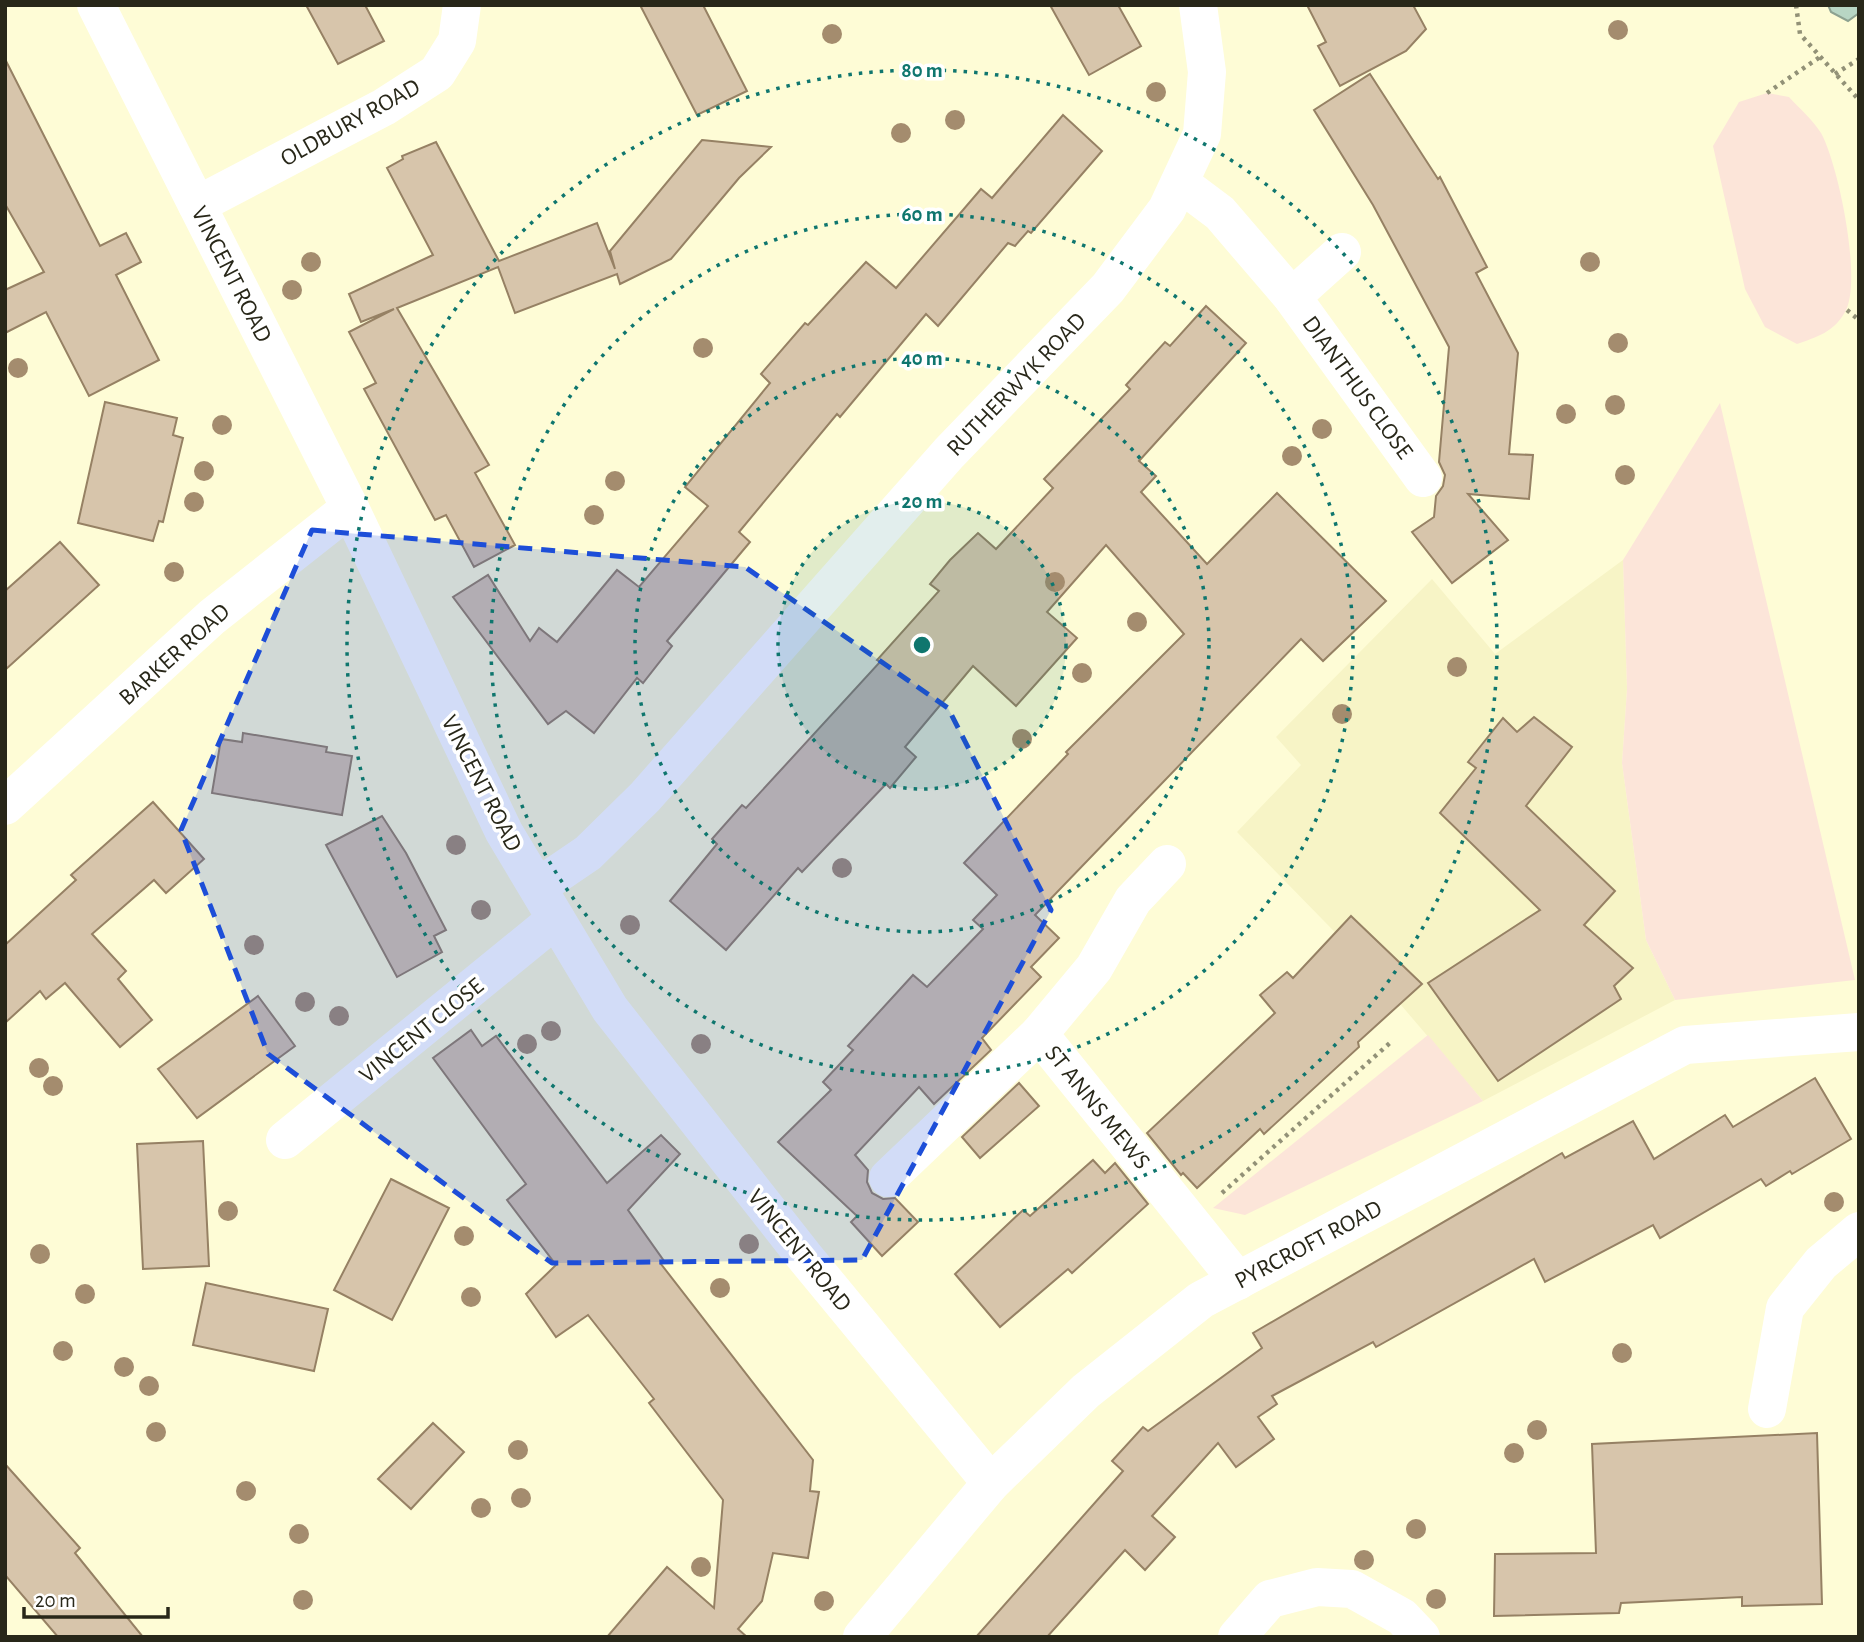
<svg xmlns="http://www.w3.org/2000/svg" width="1864" height="1642" viewBox="0 0 1864 1642" font-family="'Alegreya Sans',sans-serif">
<style>
.built{fill:#f7f4c6}
.green{fill:#fce5d9}
.water{fill:#b8d6c4;stroke:#8da291;stroke-width:2}
.building{fill:#d7c5ab;stroke:#968164;stroke-width:2}
.lines{fill:none;stroke-linecap:round;stroke-linejoin:round}
.path{stroke:#929177;stroke-width:4.5;stroke-dasharray:3.5 5;stroke-linecap:butt}
.minor{stroke:#fff;stroke-width:38}
.tree{fill:#a48c6e}
.marked{fill:#1d4ed8;fill-opacity:0.2;stroke:#1d4ed8;stroke-width:5;stroke-dasharray:14 9;stroke-linejoin:round}
.ring{fill:none;stroke:#0f766e;stroke-width:3.5;stroke-dasharray:3.5 7}
.labels{text-anchor:middle;stroke-width:7;stroke-linejoin:round;paint-order:stroke}
.street-label{font-size:24px;fill:#282719;stroke:#fff}
.centre{fill:#0f766e;stroke:#fff;stroke-width:3.5}
.ring-label{font-size:21px;text-anchor:middle;font-weight:bold;fill:#0f766e;stroke:#fff;stroke-width:7;stroke-linejoin:round;paint-order:stroke}
</style>
<rect width="100%" height="100%" fill="#fefcd6"/>
<polygon class="built" points="1623,560 1627,689 1622,763 1646,940 1675,1000 1483,1101 1366,964 1237,832 1301,765 1276,737 1432,579 1495,654"/>
<g class="green">
<path d="M1767 93 1789 97C1799 108 1813 120 1821 133 1838 163 1863 282 1845 312 1834 332 1817 337 1797 344L1765 327 1745 289 1713 146 1739 102Z"/>
<polygon points="1720,403 1855,980 1675,1000 1646,940 1622,763 1627,689 1623,560"/>
<polygon points="1428,1035 1483,1101 1245,1215 1213,1208"/>
</g>
<polygon class="water" points="1828,5 1859,5 1859,13 1848,21 1831,12"/>
<g class="building">
<polygon points="306,5 365,5 384,41 338,64"/>
<polygon points="640,5 703,5 747,91 697,115"/>
<polygon points="1050,5 1118,5 1141,46 1089,75"/>
<polygon points="1307,5 1413,5 1426,29 1406,51 1340,86 1318,46 1326,42"/>
<polygon points="5,59 100,246 126,233 141,262 116,275 159,360 89,396 46,312 5,333 5,290 44,272 5,204"/>
<polygon points="1370,74 1438,179 1440,177 1487,267 1476,273 1518,353 1509,454 1533,455 1529,499 1468,494 1508,540 1452,583 1412,532 1434,517 1436,496 1443,486 1445,475 1439,462 1449,347 1373,205 1314,110"/>
<polygon points="1063,115 1102,151 1031,233 1028,231 1015,246 1008,243 938,326 926,314 840,417 837,414 739,532 750,542 667,641 672,646 643,683 637,678 594,733 566,711 548,724 453,597 488,575 530,641 539,628 557,642 617,570 639,587 708,506 685,487 770,383 761,374 805,323 808,325 866,262 896,288 981,189 992,198"/>
<polygon points="702,140 771,147 739,178 671,259 620,284 617,274 515,313 498,267 397,308 489,465 475,473 515,545 474,567 446,515 435,520 364,389 376,383 349,332 394,309 361,322 349,294 433,255 387,168 403,159 402,156 436,142 499,261 597,223 615,269 610,251"/>
<polygon points="1206,306 1246,343 1139,461 1156,476 1141,492 1207,564 1277,493 1386,601 1323,661 1301,639 1035,915 1059,938 1031,967 1041,977 982,1038 991,1050 934,1104 919,1087 855,1155 868,1170 867,1182 872,1193 883,1199 895,1198 918,1222 882,1256 851,1222 857,1216 778,1142 831,1090 823,1082 853,1050 848,1046 913,975 927,987 983,929 973,920 997,895 964,863 1068,754 1066,752 1184,634 1106,545 1047,612 1077,638 1016,706 973,666 905,747 916,757 890,788 886,784 802,872 798,868 726,950 670,901 717,844 712,839 742,805 746,808 880,662 877,660 939,591 930,584 950,560 978,533 996,549 1053,488 1044,479 1130,389 1126,385 1165,342 1170,346"/>
<polygon points="105,402 177,418 173,435 183,438 163,522 159,521 153,541 78,523"/>
<polygon points="60,542 99,585 5,670 5,591"/>
<polygon points="1534,717 1572,747 1526,806 1615,891 1584,925 1633,968 1614,986 1621,999 1498,1081 1428,983 1540,910 1440,813 1476,768 1468,762 1503,718 1517,732"/>
<polygon points="243,733 327,747 326,752 352,756 342,815 212,793 221,739 242,742"/>
<polygon points="153,802 204,859 166,893 154,880 92,934 126,971 118,979 152,1020 120,1047 65,983 46,999 40,991 5,1023 5,945 76,880 71,875"/>
<polygon points="382,816 406,853 446,930 434,936 442,952 397,977 326,845"/>
<polygon points="1351,916 1422,984 1358,1042 1359,1047 1264,1134 1260,1129 1197,1188 1183,1173 1181,1175 1147,1133 1275,1013 1260,995 1287,972 1293,978"/>
<polygon points="258,996 295,1046 197,1118 158,1069"/>
<polygon points="471,1030 482,1046 496,1036 607,1183 661,1135 680,1154 628,1210 664,1261 661,1264 813,1460 810,1491 819,1492 808,1558 773,1553 762,1601 738,1629 747,1637 607,1637 667,1567 714,1608 723,1500 649,1403 654,1399 588,1315 556,1337 526,1294 556,1265 507,1200 526,1184 433,1058"/>
<polygon points="1815,1078 1851,1139 1792,1174 1790,1171 1766,1186 1761,1179 1660,1238 1653,1225 1545,1282 1534,1259 1376,1347 1373,1342 1272,1396 1277,1404 1258,1417 1274,1439 1236,1467 1218,1443 1152,1516 1175,1537 1145,1570 1125,1550 1047,1637 976,1637 1123,1471 1112,1461 1143,1427 1148,1431 1262,1348 1253,1333 1562,1153 1565,1158 1633,1121 1654,1159 1725,1115 1733,1127"/>
<polygon points="1019,1083 1039,1106 980,1158 962,1137"/>
<polygon points="203,1141 209,1266 143,1269 137,1144"/>
<polygon points="1093,1160 1105,1173 1115,1163 1148,1204 1072,1273 1068,1269 1000,1327 955,1274 1023,1210 1030,1216"/>
<polygon points="391,1179 449,1208 392,1320 334,1290"/>
<polygon points="206,1283 328,1309 314,1371 193,1345"/>
<polygon points="433,1423 464,1452 411,1509 378,1479"/>
<polygon points="1817,1433 1822,1604 1742,1606 1742,1597 1621,1603 1619,1613 1494,1616 1495,1554 1596,1553 1592,1444"/>
<polygon points="5,1464 80,1548 75,1553 143,1637 58,1637 5,1575"/>
</g>
<g class="lines">
<g class="path">
<polyline points="1796,5 1800,34 1859,100"/>
<polyline points="1835,74 1859,59"/>
<polyline points="1767,93 1820,57"/>
<polyline points="1847,310 1859,320"/>
<polyline points="1222,1193 1391,1042"/>
</g>
<g class="minor">
<polyline points="96,5 350,508 504,832 610,1009 804,1256 991,1483"/>
<polyline points="1180,183 1220,213 1292,297 1423,478"/>
<polyline points="197,205 384,107 437,73 457,41 462,5"/>
<polyline points="1292,297 1342,252"/>
<polyline points="5,806 212,617 350,508"/>
<polyline points="1167,864 1133,900 1094,968 1039,1034 1238,1281"/>
<polyline points="538,887 588,853 645,797 949,453 1108,288 1167,209 1202,134 1207,72 1198,5"/>
<polyline points="285,1140 556,919"/>
<polyline points="888,1178 1039,1034"/>
<polyline points="1767,1409 1785,1308 1821,1263 1859,1231"/>
<polyline points="862,1637 991,1483 1086,1391 1201,1300 1685,1045 1859,1032"/>
<polyline points="1237,1637 1270,1599 1317,1587 1352,1589 1402,1617 1421,1637"/>
</g>
</g>
<g class="tree">
<circle cx="1618" cy="30" r="10"/>
<circle cx="832" cy="34" r="10"/>
<circle cx="1156" cy="92" r="10"/>
<circle cx="955" cy="120" r="10"/>
<circle cx="901" cy="133" r="10"/>
<circle cx="311" cy="262" r="10"/>
<circle cx="1590" cy="262" r="10"/>
<circle cx="292" cy="290" r="10"/>
<circle cx="1618" cy="343" r="10"/>
<circle cx="703" cy="348" r="10"/>
<circle cx="18" cy="368" r="10"/>
<circle cx="1615" cy="405" r="10"/>
<circle cx="1566" cy="414" r="10"/>
<circle cx="222" cy="425" r="10"/>
<circle cx="1322" cy="429" r="10"/>
<circle cx="1292" cy="456" r="10"/>
<circle cx="204" cy="471" r="10"/>
<circle cx="1625" cy="475" r="10"/>
<circle cx="615" cy="481" r="10"/>
<circle cx="194" cy="502" r="10"/>
<circle cx="594" cy="515" r="10"/>
<circle cx="174" cy="572" r="10"/>
<circle cx="1055" cy="582" r="10"/>
<circle cx="1137" cy="622" r="10"/>
<circle cx="1457" cy="667" r="10"/>
<circle cx="1082" cy="673" r="10"/>
<circle cx="1342" cy="714" r="10"/>
<circle cx="1022" cy="739" r="10"/>
<circle cx="456" cy="845" r="10"/>
<circle cx="842" cy="868" r="10"/>
<circle cx="481" cy="910" r="10"/>
<circle cx="630" cy="925" r="10"/>
<circle cx="254" cy="945" r="10"/>
<circle cx="305" cy="1002" r="10"/>
<circle cx="339" cy="1016" r="10"/>
<circle cx="551" cy="1031" r="10"/>
<circle cx="527" cy="1044" r="10"/>
<circle cx="701" cy="1044" r="10"/>
<circle cx="39" cy="1068" r="10"/>
<circle cx="53" cy="1086" r="10"/>
<circle cx="1834" cy="1202" r="10"/>
<circle cx="228" cy="1211" r="10"/>
<circle cx="464" cy="1236" r="10"/>
<circle cx="749" cy="1244" r="10"/>
<circle cx="40" cy="1254" r="10"/>
<circle cx="720" cy="1288" r="10"/>
<circle cx="85" cy="1294" r="10"/>
<circle cx="471" cy="1297" r="10"/>
<circle cx="63" cy="1351" r="10"/>
<circle cx="1622" cy="1353" r="10"/>
<circle cx="124" cy="1367" r="10"/>
<circle cx="149" cy="1386" r="10"/>
<circle cx="1537" cy="1430" r="10"/>
<circle cx="156" cy="1432" r="10"/>
<circle cx="518" cy="1450" r="10"/>
<circle cx="1514" cy="1453" r="10"/>
<circle cx="246" cy="1491" r="10"/>
<circle cx="521" cy="1498" r="10"/>
<circle cx="481" cy="1508" r="10"/>
<circle cx="1416" cy="1529" r="10"/>
<circle cx="299" cy="1534" r="10"/>
<circle cx="1364" cy="1560" r="10"/>
<circle cx="701" cy="1567" r="10"/>
<circle cx="1436" cy="1599" r="10"/>
<circle cx="303" cy="1600" r="10"/>
<circle cx="824" cy="1601" r="10"/>
</g>
<path class="marked" d="M312 530 745 567 948 708 1051 910 862 1260 552 1263 268 1054 181 830Z"/>
<circle cx="922" cy="645" r="144" fill="#0f766e" fill-opacity=".12"/>
<g class="ring">
<circle cx="922" cy="645" r="144"/>
<circle cx="922" cy="645" r="287"/>
<circle cx="922" cy="645" r="431"/>
<circle cx="922" cy="645" r="575"/>
</g>
<g class="labels">
<g class="street-label">
<text transform="translate(350 122) rotate(-29)" y="8">OLDBURY ROAD</text>
<text transform="translate(232 274) rotate(63)" y="8">VINCENT ROAD</text>
<text transform="translate(1016 384) rotate(-46)" y="8">RUTHERWYK ROAD</text>
<text transform="translate(1358 387) rotate(54)" y="8">DIANTHUS CLOSE</text>
<text transform="translate(174 654) rotate(-42)" y="8">BARKER ROAD</text>
<text transform="translate(482 783) rotate(63)" y="8">VINCENT ROAD</text>
<text transform="translate(421 1030) rotate(-39)" y="8">VINCENT CLOSE</text>
<text transform="translate(1098 1107) rotate(51)" y="8">ST ANNS MEWS</text>
<text transform="translate(1308 1244) rotate(-28)" y="8">PYRCROFT ROAD</text>
<text transform="translate(800 1250) rotate(51)" y="8">VINCENT ROAD</text>
</g>
</g>
<circle cx="922" cy="645" r="10" class="centre"/>
<g class="ring-label">
<text x="922" y="77">80 m</text>
<text x="922" y="221">60 m</text>
<text x="922" y="365">40 m</text>
<text x="922" y="508">20 m</text>
</g>
<rect width="1864" height="1642" fill="none" stroke="#282719" stroke-width="14"/>
<path d="M24 1607v10h144v-10" fill="none" stroke="#282719" stroke-width="3.5"/>
<text x="35" y="1607" font-size="21" fill="#282719" stroke="#ffffff" stroke-width="5" paint-order="stroke">20 m</text>
</svg>
